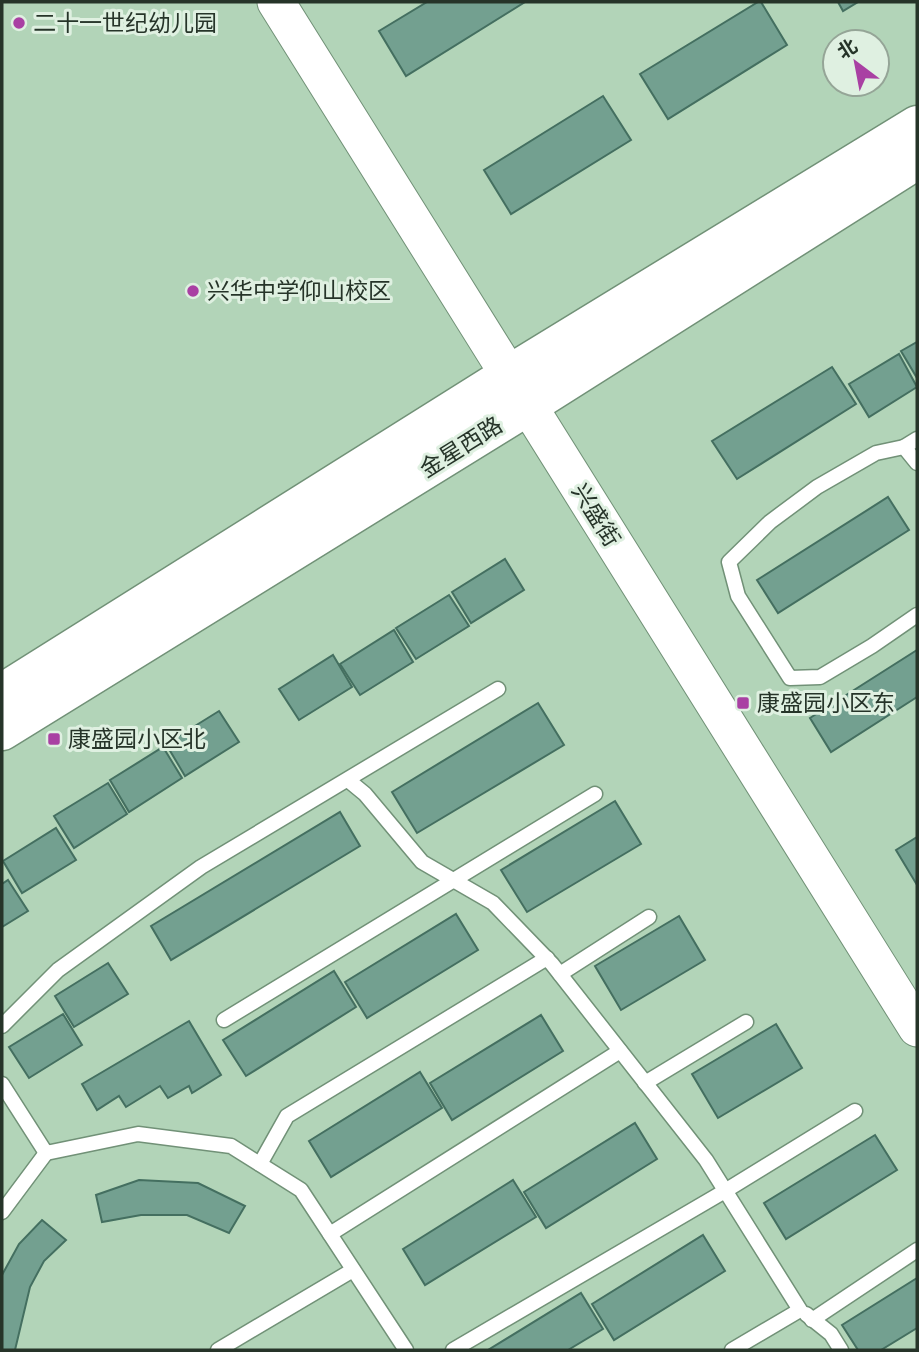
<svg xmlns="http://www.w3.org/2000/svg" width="919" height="1352" viewBox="0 0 919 1352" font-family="'Sofia Sans Condensed','Noto Sans SC',sans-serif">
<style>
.building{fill:#73a090;stroke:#446f60;stroke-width:2}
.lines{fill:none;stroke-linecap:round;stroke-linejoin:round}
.lane-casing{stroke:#719177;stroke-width:17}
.secondary-casing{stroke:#719177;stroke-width:39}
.primary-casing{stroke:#719177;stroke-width:41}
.lane{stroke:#fff;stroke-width:14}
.secondary{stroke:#fff;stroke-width:37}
.primary{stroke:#fff;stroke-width:38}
.poi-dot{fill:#a940a3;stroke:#dff0e1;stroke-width:2.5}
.labels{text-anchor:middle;stroke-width:6;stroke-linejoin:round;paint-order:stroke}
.poi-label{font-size:23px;fill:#263429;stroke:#dff0e1;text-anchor:start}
.street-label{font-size:23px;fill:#263429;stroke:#dff0e1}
</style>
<rect width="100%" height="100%" fill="#b2d4b8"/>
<g class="building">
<polygon points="427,2 525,2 406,76 379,31"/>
<polygon points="758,2 761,2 787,45 668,119 640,74"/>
<polygon points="838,2 858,2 843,11"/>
<polygon points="603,96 631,140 511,214 484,170"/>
<polygon points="917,342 917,378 901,351"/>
<polygon points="899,354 917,387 869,417 849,384"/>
<polygon points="832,367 856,404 737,479 712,441"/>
<polygon points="888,497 909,530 778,613 757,580"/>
<polygon points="505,559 524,590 471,623 452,592"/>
<polygon points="449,595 469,626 416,659 396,628"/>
<polygon points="394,630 413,662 360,695 340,664"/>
<polygon points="917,650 917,697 831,752 810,718"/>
<polygon points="333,655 352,687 299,720 279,689"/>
<polygon points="538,703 564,745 417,833 392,792"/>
<polygon points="219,711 239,742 185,776 166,744"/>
<polygon points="163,747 182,778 129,812 110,780"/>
<polygon points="108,783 127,814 74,848 54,816"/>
<polygon points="615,801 641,844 527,912 501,870"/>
<polygon points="340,812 360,846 171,960 151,926"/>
<polygon points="56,828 76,860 22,893 3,861"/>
<polygon points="917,837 917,885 896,850"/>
<polygon points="8,880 28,911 2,927 2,884"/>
<polygon points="456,914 478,950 367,1018 345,982"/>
<polygon points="679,916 705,960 621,1010 595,966"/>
<polygon points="108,963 128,994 74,1027 55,996"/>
<polygon points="334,971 356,1007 246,1076 223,1040"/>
<polygon points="63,1014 82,1045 29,1078 9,1047"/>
<polygon points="541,1015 563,1051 452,1120 430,1083"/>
<polygon points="189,1021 221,1075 192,1093 189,1086 168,1098 160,1086 126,1107 119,1096 97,1110 82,1084"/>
<polygon points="776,1024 802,1068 718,1118 692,1074"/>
<polygon points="420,1072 442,1108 331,1177 309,1141"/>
<polygon points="635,1123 657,1159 546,1228 524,1192"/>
<polygon points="875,1135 897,1170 786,1239 764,1203"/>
<polygon points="139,1180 198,1183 245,1206 229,1233 187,1215 141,1215 102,1222 96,1195"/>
<polygon points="513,1180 536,1217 425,1285 403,1249"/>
<polygon points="42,1220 66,1240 44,1261 30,1287 15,1350 2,1350 2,1275 19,1244"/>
<polygon points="703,1235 725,1271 614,1340 592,1304"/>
<polygon points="917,1278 917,1328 881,1350 858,1350 842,1325"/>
<polygon points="581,1293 603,1329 568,1350 488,1350"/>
</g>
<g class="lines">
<g class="lane-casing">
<g id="lane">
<polyline points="904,447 917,439"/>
<polyline points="917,463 904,447 876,453 817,487 770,522 729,562 738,596 790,678 820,677 872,646 917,615"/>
<polyline points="348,780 365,794 422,862 493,903 552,964 706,1160 800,1310 732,1350"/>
<polyline points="560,974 649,917"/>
<polyline points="224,1020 595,794"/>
<polyline points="2,1026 58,970 201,867 498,689"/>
<polyline points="645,1083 746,1022"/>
<polyline points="2,1084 46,1153 138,1134 231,1146 301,1190 406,1350"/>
<polyline points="260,1164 287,1116 547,958"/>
<polyline points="2,1212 46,1153"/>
<polyline points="330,1234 620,1051"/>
<polyline points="806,1314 831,1334 841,1350"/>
<polyline points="812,1320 917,1250"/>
<polyline points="218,1350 353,1270"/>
<polyline points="453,1350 725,1191 855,1111"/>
</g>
</g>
<g class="secondary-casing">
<polyline id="secondary" points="276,2 917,1028"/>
</g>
<g class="primary-casing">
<g id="primary">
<polyline points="2,693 508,375 917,125"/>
<polyline points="2,731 528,406 917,160"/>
</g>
</g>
<use href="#lane" class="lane"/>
<use href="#secondary" class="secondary"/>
<use href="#primary" class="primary"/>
</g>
<g class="poi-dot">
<circle cx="19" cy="23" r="7"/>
<circle cx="193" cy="291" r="7"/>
<rect x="736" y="696" width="14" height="14" rx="3.5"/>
<rect x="47" y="732" width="14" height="14" rx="3.5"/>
</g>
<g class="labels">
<g class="poi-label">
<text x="33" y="31">二十一世纪幼儿园</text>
<text x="207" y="299">兴华中学仰山校区</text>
<text x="757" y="711">康盛园小区东</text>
<text x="68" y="747">康盛园小区北</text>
</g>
<g class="street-label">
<text transform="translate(461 447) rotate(-32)" y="8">金星西路</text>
<text transform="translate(596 515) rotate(58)" y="8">兴盛街</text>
</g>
</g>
<rect width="919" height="1352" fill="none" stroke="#263429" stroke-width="7"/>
<g transform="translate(856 63) rotate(328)"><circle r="33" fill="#dff0e1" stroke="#95a597" stroke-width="2"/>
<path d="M0-5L12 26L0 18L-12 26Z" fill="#a940a3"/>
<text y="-10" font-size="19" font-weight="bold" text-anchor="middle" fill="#263429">北</text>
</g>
</svg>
